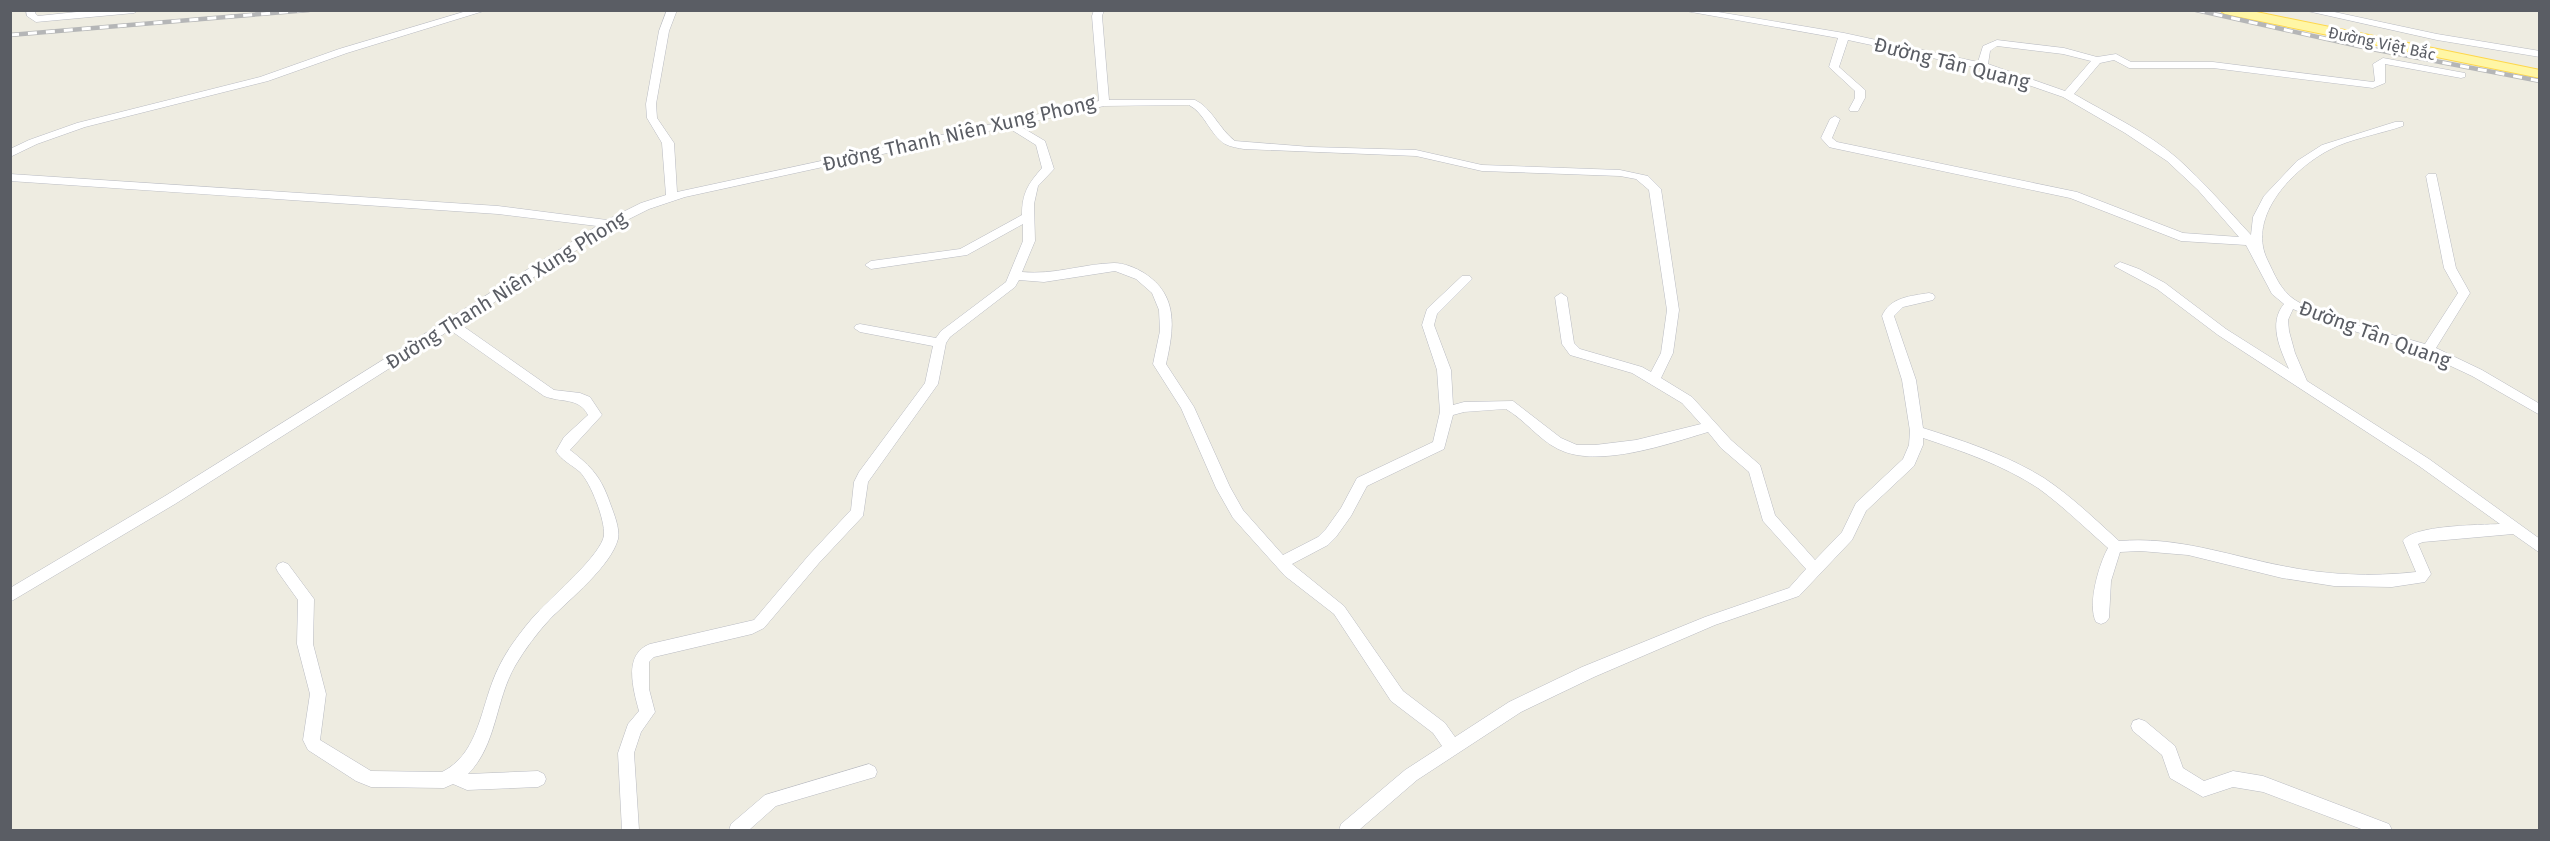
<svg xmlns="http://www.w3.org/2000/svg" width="2550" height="841" viewBox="0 0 2550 841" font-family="'Fira Sans',sans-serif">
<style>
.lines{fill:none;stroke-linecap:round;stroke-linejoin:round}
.minor-casing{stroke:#b9bbc2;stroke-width:1}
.major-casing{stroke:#fed74a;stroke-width:2}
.minor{fill:#fff;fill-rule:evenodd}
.major{fill:#fff6a5;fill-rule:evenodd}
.rail-casing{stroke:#b5b6b7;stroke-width:4.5}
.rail{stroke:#fff;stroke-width:3;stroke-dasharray:9;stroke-linecap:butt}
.labels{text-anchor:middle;stroke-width:6;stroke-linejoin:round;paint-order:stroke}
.far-street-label{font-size:16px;fill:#5a5d64;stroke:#fff}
.street-label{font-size:20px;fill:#5a5d64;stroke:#fff}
</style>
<rect width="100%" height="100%" fill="#eeece1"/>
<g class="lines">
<g class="minor-casing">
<g id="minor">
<polygon points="26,10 36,10 35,13 38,16 96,10 139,10 134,13 36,22 27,16"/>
<polygon points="470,10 487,10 347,53 268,81 85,127 37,144 10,157 10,149 29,140 77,123 260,77 339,49"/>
<path d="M667 10H677L669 31 656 104 657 118 674 143 677 192 1099 101 1092 16 1094 10H1104L1102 16 1109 100H1195C1212 108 1219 129 1235 141L1311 147 1416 150 1482 165 1620 170 1648 176 1661 189 1679 310 1673 353 1661 378 1692 397 1731 440 1760 465 1775 515 1815 560 1842 532 1856 503 1903 459 1909 445 1910 431 1902 380 1882 316C1890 297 1911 296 1929 293L1933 294 1935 297 1933 300 1903 307 1894 316 1916 380 1923 428C1964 441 2007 455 2044 478 2071 496 2095 519 2119 541 2176 536 2227 555 2283 566 2327 575 2371 577 2416 572L2403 541C2412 525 2480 525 2500 524L2419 466 2218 335 2157 289 2114 266 2120 262 2139 269 2165 283 2226 329 2289 369C2280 349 2268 323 2284 304L2272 294 2246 245 2181 241 2070 198 1833 148 1829 147 1821 138 1830 119 1835 116 1840 119 1832 138 1837 142 2077 192 2183 233 2239 237 2198 190 2167 161 2125 133 2063 97 1979 68 1848 40 1839 67 1865 90V98L1858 111H1850L1849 109 1855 98V91L1829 67 1838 38 1680 10H1706L1844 33 1978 62 1983 46 1997 40 2064 48 2097 57 2116 54 2131 62H2213L2373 82 2375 81 2373 64 2383 58 2465 73V77L2461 78 2385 64V83L2373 88 2213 68H2129L2114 60 2100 63 2074 94C2108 114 2147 132 2177 158 2204 182 2227 209 2251 235L2253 217 2264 196 2297 161 2322 145 2395 122H2403V126C2380 134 2349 139 2329 150 2293 169 2247 216 2267 259 2275 275 2280 290 2295 300 2327 320 2388 333 2425 344L2458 293 2444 268 2426 176 2428 174H2436L2456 268 2470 293 2436 348 2482 370 2540 404V415L2472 376 2423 353 2316 319 2293 309 2288 320 2289 331 2295 353 2307 381 2429 459 2540 539V553L2513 534 2423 542 2418 544 2431 574 2425 582 2392 587 2334 586 2282 578 2188 555 2140 551 2120 552 2111 581 2109 618 2106 622 2101 624 2096 622C2087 605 2099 564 2108 548 2085 528 2063 506 2038 488 2003 465 1962 451 1923 438V445L1914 466 1866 511 1852 540 1799 596 1715 625 1594 677 1521 712 1417 780 1359 830H1339L1341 824 1405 770 1442 746 1433 733 1391 701 1334 614 1285 576 1233 518 1216 488 1181 408 1153 364 1160 331 1159 310 1152 293 1136 279 1115 271 1044 282 1019 280 1015 287 950 337 946 343 938 384 868 482 863 516 819 563 764 628 752 634 654 657 649 662V689L655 712 641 732 634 753 639 830H622L618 753 628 724 639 711C633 689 623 654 650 644L754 620 809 555 851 510 854 482 859 472 925 383 933 346 860 332 854 328 856 325 860 324 936 338 941 331 1006 282 1023 241V224L967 255 871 269 865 265 871 261 960 249 1022 215C1022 193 1028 184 1042 168L1036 145 1007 127 685 197 649 209 613 227 460 324 554 390 580 393 590 397 602 415 570 450C592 467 601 477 610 503 614 514 620 528 618 539 611 566 570 599 550 619 537 633 525 649 515 666 495 701 497 745 468 774L538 771 544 774 546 779 544 784 538 787 467 790 453 784 444 788 371 787 356 781 308 750 303 740 310 694 297 644 298 600 278 572 276 568 278 564 283 562 288 564 314 599 313 644 326 694 320 740 371 771 442 772C476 755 480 715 492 683 497 669 504 656 513 643 521 632 529 621 539 611 553 596 602 554 604 535 605 520 591 483 580 472 572 465 561 460 556 451L564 437 588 415C579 397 561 403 544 396L450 330 175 504 10 602V588L165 496 597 226 498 214 10 181V174L498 206 607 220 641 203 666 195 662 143 647 118 646 104 659 31ZM1997 46 2063 54 2091 61 2065 91 1988 64 1990 51ZM1189 105C1205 113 1210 135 1225 144 1231 147 1238 148 1244 149L1416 156 1482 171 1620 176 1636 179 1649 190 1667 310 1661 353 1651 372 1642 367 1580 349 1574 343 1567 297 1561 293 1555 297 1562 344 1570 355 1632 373 1682 403 1701 424 1636 440 1595 445H1577L1561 438 1513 401 1464 402 1453 405 1451 370 1434 325 1437 314 1472 279 1470 276H1462L1427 309 1422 325 1437 370 1440 412 1433 442 1357 478 1341 508 1326 529 1318 537 1283 555 1243 510 1230 487 1194 407 1166 364C1174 329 1179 295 1144 273 1136 268 1124 263 1114 263 1082 264 1055 275 1022 272L1035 241 1034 204 1038 186 1054 169 1045 141 1018 125 1104 106ZM1506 409C1525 420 1538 439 1558 449 1597 469 1668 444 1708 432L1721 448 1749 472 1763 521 1806 569 1789 588 1705 617 1582 667 1509 702 1455 737 1445 723 1403 691 1344 606 1292 564 1328 545 1336 537 1351 516 1367 486 1444 449 1453 415 1464 412Z"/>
<polygon points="2303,10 2325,10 2437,34 2540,51 2540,57 2437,40"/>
<polygon points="2139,719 2145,721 2175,746 2183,768 2204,781 2233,771 2263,776 2389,824 2392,830 2364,830 2263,792 2233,787 2203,797 2170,778 2162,755 2133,731 2131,726 2133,721"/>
<polygon points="869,764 875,767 877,772 875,777 776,806 749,830 729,830 731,824 765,795"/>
</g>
</g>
<g class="major-casing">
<polygon id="major" points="2219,10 2247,10 2540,70 2540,78 2225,14"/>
</g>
<use href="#minor" class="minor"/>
<use href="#major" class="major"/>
<g class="rail-casing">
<g id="rail">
<polyline points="2196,10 2372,49 2540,81"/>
<polyline points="10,35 309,10"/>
</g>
</g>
<use href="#rail" class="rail"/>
</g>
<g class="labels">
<g class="far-street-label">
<text transform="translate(2382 43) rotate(12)" y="6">Đường Việt Bắc</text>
</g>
<g class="street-label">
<text transform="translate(1952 63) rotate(14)" y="7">Đường Tân Quang</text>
<text transform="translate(959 133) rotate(-13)" y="7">Đường Thanh Niên Xung Phong</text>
<text transform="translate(506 290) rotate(-32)" y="7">Đường Thanh Niên Xung Phong</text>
<text transform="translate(2375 334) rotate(20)" y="7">Đường Tân Quang</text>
</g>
</g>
<rect width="2550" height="841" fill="none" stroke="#5a5d64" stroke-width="24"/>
</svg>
